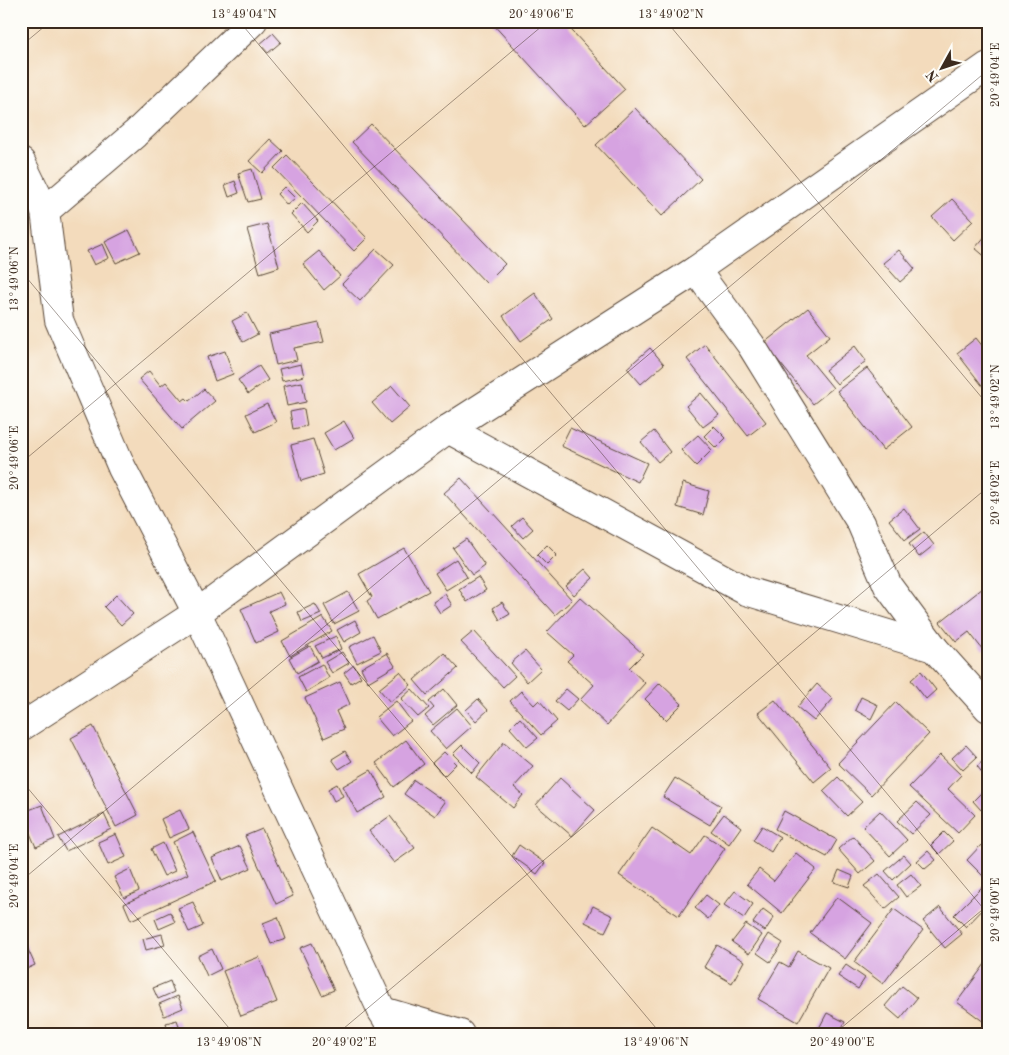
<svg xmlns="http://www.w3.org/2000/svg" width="1009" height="1055" viewBox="0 0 1009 1055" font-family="'Old Standard TT',serif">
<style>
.building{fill:#d6a3e1}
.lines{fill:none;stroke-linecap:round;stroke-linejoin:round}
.minor-casing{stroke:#574536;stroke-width:30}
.minor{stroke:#fff;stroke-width:28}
.ticks{fill:none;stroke:#3b2a1e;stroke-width:1;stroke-opacity:0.45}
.neatline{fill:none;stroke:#3b2a1e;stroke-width:2}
.ticks-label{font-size:12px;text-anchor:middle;fill:#3b2a1e}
</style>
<rect width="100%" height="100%" fill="#fdfcf7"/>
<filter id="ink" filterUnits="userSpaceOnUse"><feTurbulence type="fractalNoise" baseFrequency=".02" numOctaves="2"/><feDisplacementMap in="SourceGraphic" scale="10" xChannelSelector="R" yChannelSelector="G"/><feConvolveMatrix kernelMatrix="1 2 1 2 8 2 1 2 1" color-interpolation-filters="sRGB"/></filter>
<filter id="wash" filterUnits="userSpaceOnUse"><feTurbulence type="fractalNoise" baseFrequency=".0096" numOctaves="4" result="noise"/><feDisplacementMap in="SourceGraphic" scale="20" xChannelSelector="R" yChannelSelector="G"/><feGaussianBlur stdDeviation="1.12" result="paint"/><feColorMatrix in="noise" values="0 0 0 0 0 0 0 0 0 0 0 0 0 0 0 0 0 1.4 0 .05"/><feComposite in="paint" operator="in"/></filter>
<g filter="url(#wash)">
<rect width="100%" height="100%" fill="#f3dbbc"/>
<g id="blocks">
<g class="building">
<polygon points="490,21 563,21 625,89 585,125"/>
<polygon points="273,33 281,42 268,53 260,44"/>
<polygon points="635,108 701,179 662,216 596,145"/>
<polygon points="371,124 505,264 486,283 352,142"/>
<polygon points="270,139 283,151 262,173 249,161"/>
<polygon points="287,155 367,238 354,251 274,168"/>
<polygon points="252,169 261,199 248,202 238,173"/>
<polygon points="235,181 239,193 229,197 225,185"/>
<polygon points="284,187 295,198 287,205 277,194"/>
<polygon points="952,199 973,221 953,240 932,217"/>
<polygon points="302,203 318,221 307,232 291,214"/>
<polygon points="267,224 279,267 260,273 247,229"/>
<polygon points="129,230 140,252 116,263 105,242"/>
<polygon points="988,233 988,259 975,248"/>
<polygon points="103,244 109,258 94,265 87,251"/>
<polygon points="376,249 394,265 360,301 342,284"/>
<polygon points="899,250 915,269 900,282 883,263"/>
<polygon points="319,251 340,276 324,290 303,264"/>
<polygon points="535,293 553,319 521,341 503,316"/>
<polygon points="808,308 830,336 806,355 833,388 813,404 764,343"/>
<polygon points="247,313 258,334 243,342 232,321"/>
<polygon points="319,323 324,342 294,348 297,360 276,365 269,334"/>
<polygon points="976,338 988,353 988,393 957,353"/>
<polygon points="705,344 766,422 748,436 687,359"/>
<polygon points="855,346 866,361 837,384 825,370"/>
<polygon points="650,348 664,364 641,384 627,368"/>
<polygon points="225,351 233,374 215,381 207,357"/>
<polygon points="301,364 304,376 282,381 279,369"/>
<polygon points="259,366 268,380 248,394 238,380"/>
<polygon points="867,368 912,427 883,450 837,391"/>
<polygon points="149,371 161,386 166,382 182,401 186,398 189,401 204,389 215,401 182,429 139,379"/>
<polygon points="302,382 306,402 287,406 283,386"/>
<polygon points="392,386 410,407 390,424 372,403"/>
<polygon points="701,393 719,415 703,427 686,406"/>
<polygon points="267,404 276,422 255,432 246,414"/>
<polygon points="304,409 307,426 293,429 290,412"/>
<polygon points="344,421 354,438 334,450 324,433"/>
<polygon points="714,426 726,438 716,448 704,436"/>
<polygon points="570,428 647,463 638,482 561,446"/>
<polygon points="654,431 670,452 658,462 641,442"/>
<polygon points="698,435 712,450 696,466 681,450"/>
<polygon points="313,439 324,474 301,481 291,445"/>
<polygon points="461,478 572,600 555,615 444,493"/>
<polygon points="683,483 709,491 703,515 677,507"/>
<polygon points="904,508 920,529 905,540 889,520"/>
<polygon points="522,517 533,529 523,538 512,526"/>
<polygon points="924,532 934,545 919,557 909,544"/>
<polygon points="466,539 485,566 472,575 453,548"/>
<polygon points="547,545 557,555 547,565 537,555"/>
<polygon points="404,548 429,591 377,619 367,601 372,597 359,574"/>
<polygon points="456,559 467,577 446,590 435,573"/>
<polygon points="585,569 593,578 574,595 566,586"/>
<polygon points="478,577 486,590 467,602 459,589"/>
<polygon points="988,584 988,646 983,650 969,632 956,642 940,622"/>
<polygon points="279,592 285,604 269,611 279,632 256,643 241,609"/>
<polygon points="348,592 359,611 334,624 324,605"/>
<polygon points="445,594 452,605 440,613 433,602"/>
<polygon points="116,595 133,614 121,625 104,607"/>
<polygon points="580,597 643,654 629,668 645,683 607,725 580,700 594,685 567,661 573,655 547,632"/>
<polygon points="502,602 510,614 500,620 493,608"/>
<polygon points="315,604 321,614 302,622 298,612"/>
<polygon points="323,617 332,631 290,656 282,641"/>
<polygon points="355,620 361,632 344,642 337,630"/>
<polygon points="474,631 515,676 503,687 461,642"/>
<polygon points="373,635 381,651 357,663 349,647"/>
<polygon points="336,636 341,649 322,658 315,646"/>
<polygon points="310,646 318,661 297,673 289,658"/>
<polygon points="525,651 541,669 527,682 511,663"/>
<polygon points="342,652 349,663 332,673 325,662"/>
<polygon points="387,653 395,666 368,682 361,668"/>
<polygon points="444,653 458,668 427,695 414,680"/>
<polygon points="322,664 329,678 306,692 298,677"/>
<polygon points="354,665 361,677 351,683 344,673"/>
<polygon points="921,671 936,690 926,699 911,680"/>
<polygon points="400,672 411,685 390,702 379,689"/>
<polygon points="340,682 350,704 336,711 344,729 324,738 305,698"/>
<polygon points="660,683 682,704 666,720 645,699"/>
<polygon points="817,684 833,699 814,721 797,707"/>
<polygon points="412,689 429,708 418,717 401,699"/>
<polygon points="444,689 457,705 433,725 425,716 434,708 429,702"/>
<polygon points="566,689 578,699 567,711 555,701"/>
<polygon points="521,691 534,705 539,700 557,721 541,735 510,701"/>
<polygon points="861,697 878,705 871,719 855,710"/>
<polygon points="478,699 488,710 476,721 466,710"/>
<polygon points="775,700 831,768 814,782 758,713"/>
<polygon points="396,701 411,721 392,736 376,717"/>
<polygon points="896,702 929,734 871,795 838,763"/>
<polygon points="457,708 472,726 446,749 430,731"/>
<polygon points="520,718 538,738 527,747 510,728"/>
<polygon points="93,726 138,815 116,827 71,738"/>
<polygon points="406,740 424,764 394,787 376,763"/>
<polygon points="504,742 533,766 514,787 523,795 513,808 476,777"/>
<polygon points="462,745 480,763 472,773 453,754"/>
<polygon points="966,745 977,757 963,770 952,758"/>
<polygon points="345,751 352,761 339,769 332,759"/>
<polygon points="444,752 456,764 444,776 432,763"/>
<polygon points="940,755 961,775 948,789 975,815 958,833 909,787"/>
<polygon points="988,757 988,780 977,766"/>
<polygon points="371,770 386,797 357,813 343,786"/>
<polygon points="838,777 862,802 847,816 823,791"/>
<polygon points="560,778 595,810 572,836 536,805"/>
<polygon points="675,778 721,806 710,825 663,797"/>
<polygon points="414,780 445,802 435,816 404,794"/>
<polygon points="337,784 343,796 334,801 328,789"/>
<polygon points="985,789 988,791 988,803 981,810 973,801"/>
<polygon points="917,802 931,815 911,834 897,821"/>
<polygon points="42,805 55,839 36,847 21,813"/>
<polygon points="180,810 189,829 169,838 161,819"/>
<polygon points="784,811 837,840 827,857 775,829"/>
<polygon points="880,811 907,840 890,856 863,827"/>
<polygon points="104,814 111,829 66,851 58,837"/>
<polygon points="724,814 741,827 729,844 711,831"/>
<polygon points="390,816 415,848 394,863 369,831"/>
<polygon points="762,826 780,837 771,852 753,840"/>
<polygon points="652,828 691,855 705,835 725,848 679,916 619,875"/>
<polygon points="262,829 293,896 276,904 245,836"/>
<polygon points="193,832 216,881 131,920 124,904 188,874 173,842"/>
<polygon points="944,832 953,841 939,854 931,845"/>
<polygon points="116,834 126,857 108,865 98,842"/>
<polygon points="853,836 875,861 860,874 838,849"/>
<polygon points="163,843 175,871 164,876 151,849"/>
<polygon points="519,845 545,863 537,874 512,856"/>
<polygon points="981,845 988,851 988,881 967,860"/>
<polygon points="240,846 251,868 222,881 212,858"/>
<polygon points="928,851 936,860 925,869 917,861"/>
<polygon points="796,853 816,869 782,913 747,884 759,869 774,881"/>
<polygon points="904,855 911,863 893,880 885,871"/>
<polygon points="130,869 139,891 124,898 114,877"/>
<polygon points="839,870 853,876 849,887 834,882"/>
<polygon points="879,874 899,897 885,909 864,886"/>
<polygon points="911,874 921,886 906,897 897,885"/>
<polygon points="982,887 988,892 988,904 966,927 954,915"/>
<polygon points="735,891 753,904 744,918 724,905"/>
<polygon points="706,895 719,905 708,919 695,908"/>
<polygon points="837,897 872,923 845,959 810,933"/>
<polygon points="193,902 203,926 189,932 178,908"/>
<polygon points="593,906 613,916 605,932 585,922"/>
<polygon points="940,907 962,934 945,948 923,921"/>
<polygon points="763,909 774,917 765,931 753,923"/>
<polygon points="894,909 923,930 883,984 854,962"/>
<polygon points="170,912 175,922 159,929 155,919"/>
<polygon points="278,917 286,939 271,944 263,923"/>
<polygon points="746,924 762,935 749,954 732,942"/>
<polygon points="21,934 35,965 22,971 21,969"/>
<polygon points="162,934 165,945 146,950 143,939"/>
<polygon points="769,934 783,943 770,962 757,953"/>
<polygon points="312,943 334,990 322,995 300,948"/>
<polygon points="717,945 744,961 732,983 704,967"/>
<polygon points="212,949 221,969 207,976 198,956"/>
<polygon points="798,951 829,968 798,1022 758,999 780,962 789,967"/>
<polygon points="259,957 277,1002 241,1016 223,971"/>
<polygon points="988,960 988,1025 957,1002"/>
<polygon points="846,965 865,978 858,989 838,976"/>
<polygon points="170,981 174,992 158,999 153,988"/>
<polygon points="902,986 917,998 900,1019 885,1006"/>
<polygon points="178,996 183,1008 164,1016 159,1004"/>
<polygon points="827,1013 845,1022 839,1034 817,1032"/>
<polygon points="177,1020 182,1034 169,1034 166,1023"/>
</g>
</g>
</g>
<g filter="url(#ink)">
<use href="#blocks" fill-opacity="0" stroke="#574536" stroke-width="1"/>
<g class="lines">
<g class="minor-casing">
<g id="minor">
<polyline points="253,21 135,134 45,211 59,320 122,468 197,613 382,1011 396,1034"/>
<polyline points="21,162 45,211"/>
<polyline points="696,270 751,345 861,523 888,586 934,648 988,708"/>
<polyline points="448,429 746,591 934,648"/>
<polyline points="21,727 197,613 448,429 696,270 988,66"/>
<polyline points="382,1011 460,1034"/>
</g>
</g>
<use href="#minor" class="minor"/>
</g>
</g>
<path class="ticks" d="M239 21 988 914M666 21 988 405M21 46 51 21M21 271 661 1034M21 463 548 21M21 780 234 1034M21 881 988 70M337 1034 988 487M834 1034 988 905"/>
<rect width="1009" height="1055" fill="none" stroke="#fdfcf7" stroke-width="55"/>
<g transform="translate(942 68) rotate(230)" stroke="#fdfcf7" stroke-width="4" paint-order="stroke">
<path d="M0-4L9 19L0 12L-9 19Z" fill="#3b2a1e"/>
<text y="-8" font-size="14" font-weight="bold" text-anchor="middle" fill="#3b2a1e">N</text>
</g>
<rect x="28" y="28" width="954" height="1000" class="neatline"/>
<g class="ticks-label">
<text x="244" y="18">13°49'04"N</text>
<text x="541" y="18">20°49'06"E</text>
<text x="671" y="18">13°49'02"N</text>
<text transform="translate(995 75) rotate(-90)" y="4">20°49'04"E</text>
<text transform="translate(14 279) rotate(-90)" y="4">13°49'06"N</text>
<text transform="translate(995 397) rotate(-90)" y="4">13°49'02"N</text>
<text transform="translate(14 458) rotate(-90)" y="4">20°49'06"E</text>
<text transform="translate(995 493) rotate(-90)" y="4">20°49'02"E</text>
<text transform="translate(14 876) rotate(-90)" y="4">20°49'04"E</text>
<text transform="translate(995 910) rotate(-90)" y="4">20°49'00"E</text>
<text x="229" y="1046">13°49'08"N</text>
<text x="344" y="1046">20°49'02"E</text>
<text x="656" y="1046">13°49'06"N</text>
<text x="842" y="1046">20°49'00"E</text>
</g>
</svg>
